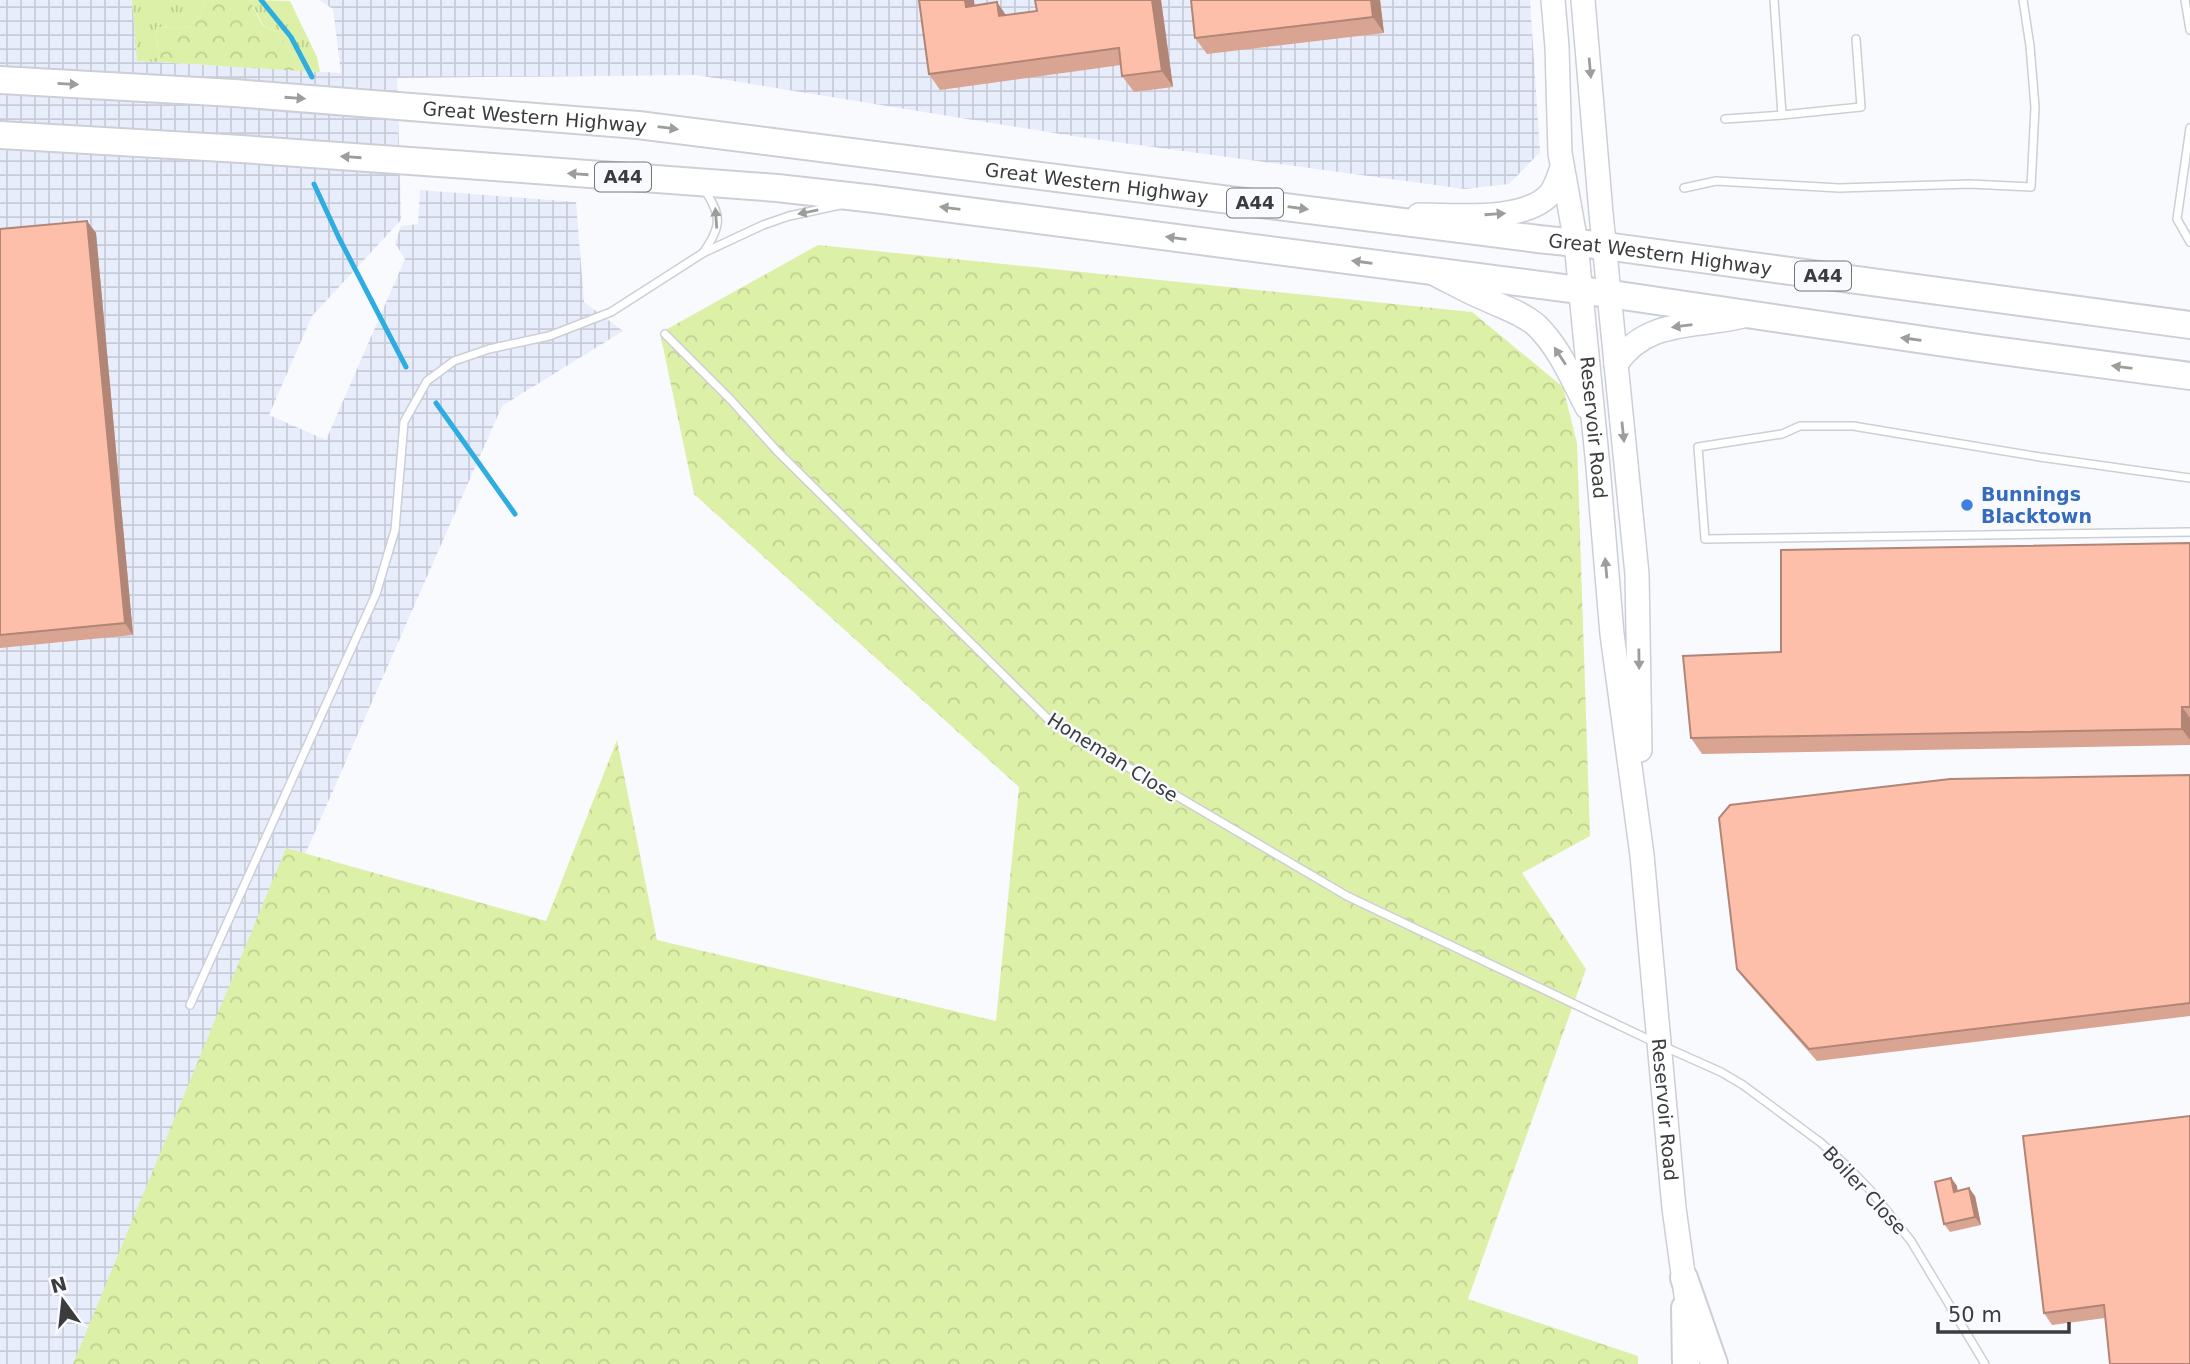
<svg xmlns="http://www.w3.org/2000/svg" width="2190" height="1364" viewBox="0 0 2190 1364" font-family="'DejaVu Sans',sans-serif">
<style>
.industrial{fill:url(#industrial-grid)}
.grass{fill:url(#grass-tufts)}
.forest{fill:url(#forest-crowns)}
.lines{fill:none;stroke-linecap:round;stroke-linejoin:round}
.stream{stroke:#2fade1;stroke-width:5}
.lane-casing{stroke:#cccfd6;stroke-width:10}
.primary-casing{stroke:#cccfd6;stroke-width:26}
.highway-casing{stroke:#cccfd6;stroke-width:30}
.lane{stroke:#fff;stroke-width:7}
.primary{stroke:#fff;stroke-width:23}
.highway{stroke:#fff;stroke-width:26}
.wall{fill:#daa492}
.shaded-wall{fill:#b18677}
.building{fill:#fdbfaa;stroke:#b18677;stroke-width:2}
.oneway{fill:#9c9e9e}
.shop-dot{fill:#3f7fe0;stroke:#f8fafe;stroke-width:2.5}
.labels{text-anchor:middle;stroke-width:5;stroke-linejoin:round;paint-order:stroke}
.shield{fill:#f8fafe;stroke:#737578;stroke-width:2}
.shield-label{font-size:18px;font-weight:bold;fill:#3a3c3e}
.street-label{font-size:19px;fill:#3a3c3e;stroke:#f8fafe}
.shop-label{font-size:19px;font-weight:bold;fill:#366cbe;stroke:#f8fafe;text-anchor:start}
</style>
<defs>
<pattern id="industrial-grid" width="8" height="8" patternUnits="userSpaceOnUse" patternTransform="scale(1.75)"><rect width="8" height="8" fill="#e7edfb"/><path d="M0 4h8M4 0v8" fill="none" stroke="#c7ccd8"/></pattern>
<pattern id="grass-tufts" width="24" height="20" patternUnits="userSpaceOnUse" patternTransform="scale(1.75)"><rect width="24" height="20" fill="#ddf0a7"/><path d="M3 7l-1-3M5 7V3M7 7l1-3M15 17l-1-3M17 17v-4M19 17l1-3" fill="none" stroke="#becf91"/></pattern>
<pattern id="forest-crowns" width="20" height="18" patternUnits="userSpaceOnUse" patternTransform="scale(1.75)"><rect width="20" height="18" fill="#ddf0a7"/><path d="M2 6a3 3 0 1 1 6 0M12 15a3 3 0 1 1 6 0" fill="none" stroke="#becf91"/></pattern>
</defs>
<rect width="100%" height="100%" fill="#f8fafe"/>
<polygon class="industrial" points="0,0 132,0 138,61 341,73 333,9 319,0 1530,0 1540,152 1509,184 1465,189 1079,137 696,75 397,78 401,220 312,316 269,415 326,440 405,259 395,243 401,226 418,224 420,190 576,202 584,302 623,331 502,406 81,1364 0,1364"/>
<g class="grass">
<path d="M132 0H205C196 33 188 29 156 27L159 62 137 61Z"/>
<polygon points="250,0 290,1 317,57 320,72 301,71 290,50 277,32 263,25"/>
</g>
<g class="forest">
<path d="M205 0H250L262 25 277 32 290 50 301 71 159 62 156 27C188 29 196 33 205 0Z"/>
<polygon points="818,245 1472,312 1563,387 1577,443 1590,836 1522,873 1586,969 1468,1299 1638,1356 1638,1364 73,1364 286,848 546,921 617,740 657,940 996,1021 1019,787 694,494 660,333"/>
</g>
<g class="lines">
<g class="stream">
<polyline points="261,0 291,37 312,77"/>
<polyline points="314,184 339,238 406,367"/>
<polyline points="436,403 515,514"/>
</g>
<g class="lane-casing">
<g id="lane">
<polyline points="1774,0 1782,115 1861,107 1856,39"/>
<polyline points="2185,0 2190,30"/>
<polyline points="1725,119 1782,115"/>
<polyline points="2190,128 2177,219 2190,242"/>
<polyline points="1684,188 1716,181 1839,188 1970,184 2031,187 2035,107 2030,46 2023,0"/>
<path d="M703 253C722 226 722 216 704 189"/>
<polyline points="665,334 731,400 777,451 1051,722 1347,896 1654,1042"/>
<polyline points="2190,478 2040,457 1853,426 1800,426 1782,434 1698,447 1705,539 2190,532"/>
<polyline points="190,1005 376,594 395,530 404,422 427,381 454,361 489,349 549,336 611,312 703,253 763,225 789,216 840,205"/>
<polyline points="1665,1047 1721,1072 1743,1085 1820,1142 1847,1166 1870,1190 1911,1241 1985,1364"/>
</g>
</g>
<g class="primary-casing">
<g id="primary">
<path id="s1" d="M1553 0 1557 47 1560 153 1576 243 1598 467 1612 634 1642 855 1674 1208 1686 1295"/>
<polyline points="1583,0 1601,213 1637,574 1640,750"/>
<path d="M1419 215C1454 215 1526 223 1551 193 1556 186 1559 176 1562 168"/>
<path d="M1435 274C1453 283 1470 293 1488 300 1505 308 1522 313 1536 325 1560 348 1572 379 1587 407"/>
<path d="M1616 364C1647 318 1695 328 1743 316"/>
</g>
</g>
<g class="highway-casing">
<g id="highway">
<path id="s2" d="M0 80 234 93 638 125 1538 239 1605 246 2190 325"/>
<polyline points="0,135 241,149 467,165 777,188 875,199 1610,294 1979,348 2190,376"/>
<polyline points="1684,1278 1714,1364"/>
<polyline points="1685,1308 1686,1364"/>
</g>
</g>
<use href="#lane" class="lane"/>
<use href="#primary" class="primary"/>
<use href="#highway" class="highway"/>
</g>
<g class="wall">
<polygon points="919,0 974,0 974,5 1006,15 1037,11 1035,0 1161,0 1173,87 1134,92 1122,76 1121,65 940,90 929,74"/>
<polygon points="1380,0 1384,33 1207,54 1195,38"/>
<polygon points="87,221 96,233 133,635 0,648 0,229"/>
<polygon points="2190,543 2190,745 1702,754 1691,738 1781,652"/>
<polygon points="2190,775 2190,1016 1817,1061 1746,981 1737,969"/>
<polygon points="2190,1116 2105,1318 2052,1325 2044,1313"/>
<polygon points="1951,1178 1957,1186 1957,1191 1975,1196 1981,1225 1950,1232 1944,1224"/>
</g>
<g class="shaded-wall">
<polygon points="965,0 974,0 977,23 966,7"/>
<polygon points="1152,0 1161,0 1173,87 1162,71"/>
<polygon points="1371,0 1380,0 1384,33 1373,17"/>
<polygon points="997,2 1008,18 999,16"/>
<polygon points="87,221 96,233 133,635 125,623"/>
<polygon points="2182,707 2190,718 2190,740 2182,729"/>
<polygon points="1951,1178 1957,1186 1959,1200 1954,1192"/>
<polygon points="1969,1188 1975,1196 1981,1225 1975,1217"/>
</g>
<g class="building">
<polygon points="919,0 965,0 966,7 997,2 999,16 1037,11 1035,0 1152,0 1162,71 1122,76 1119,48 929,74"/>
<polygon points="1191,0 1371,0 1373,17 1195,38"/>
<polygon points="87,221 125,623 0,635 0,229"/>
<polygon points="2190,543 2190,707 2182,707 2182,729 1691,738 1683,656 1781,652 1781,550"/>
<polygon points="2190,775 2190,1003 1809,1049 1737,969 1719,818 1730,805 1950,779"/>
<polygon points="2190,1116 2190,1364 2110,1364 2104,1305 2044,1313 2023,1136"/>
<polygon points="1951,1178 1954,1192 1969,1188 1975,1217 1944,1224 1935,1182"/>
</g>
<defs><path id="oneway-solid" d="M-6-.8H1V-3.2L6.5 0L1 3.2V.8H-6Z" transform="scale(1.75)"/></defs>
<g class="oneway">
<use href="#oneway-solid" transform="translate(1590 68) rotate(85)"/>
<use href="#oneway-solid" transform="translate(68 84) rotate(3)"/>
<use href="#oneway-solid" transform="translate(295 98) rotate(4)"/>
<use href="#oneway-solid" transform="translate(668 128) rotate(7)"/>
<use href="#oneway-solid" transform="translate(351 157) rotate(-176)"/>
<use href="#oneway-solid" transform="translate(578 174) rotate(-176)"/>
<use href="#oneway-solid" transform="translate(950 208) rotate(-173)"/>
<use href="#oneway-solid" transform="translate(1298 208) rotate(8)"/>
<use href="#oneway-solid" transform="translate(808 212) rotate(168)"/>
<use href="#oneway-solid" transform="translate(1495 214) rotate(-4)"/>
<use href="#oneway-solid" transform="translate(716 218) rotate(-94)"/>
<use href="#oneway-solid" transform="translate(1176 238) rotate(-173)"/>
<use href="#oneway-solid" transform="translate(1362 262) rotate(-172)"/>
<use href="#oneway-solid" transform="translate(1682 326) rotate(173)"/>
<use href="#oneway-solid" transform="translate(1911 339) rotate(-172)"/>
<use href="#oneway-solid" transform="translate(1560 356) rotate(-123)"/>
<use href="#oneway-solid" transform="translate(2122 367) rotate(-173)"/>
<use href="#oneway-solid" transform="translate(1623 432) rotate(84)"/>
<use href="#oneway-solid" transform="translate(1606 568) rotate(-95)"/>
<use href="#oneway-solid" transform="translate(1639 659) rotate(89)"/>
</g>
<circle class="shop-dot" cx="1967" cy="505" r="7"/>
<g class="labels">
<g class="shield">
<rect x="595" y="162.5" width="56" height="29" rx="5"/>
<rect x="1227" y="188.5" width="56" height="29" rx="5"/>
<rect x="1795" y="261.5" width="56" height="29" rx="5"/>
</g>
<g class="shield-label">
<text x="623" y="183">A44</text>
<text x="1255" y="209">A44</text>
<text x="1823" y="282">A44</text>
</g>
<g class="street-label">
<text dy="7" stroke="none"><textPath href="#s2" startOffset="536">Great Western Highway</textPath></text>
<text dy="7" stroke="none"><textPath href="#s2" startOffset="1102">Great Western Highway</textPath></text>
<text dy="7" stroke="none"><textPath href="#s2" startOffset="1670">Great Western Highway</textPath></text>
<text dy="7" stroke="none"><textPath href="#s1" startOffset="430">Reservoir Road</textPath></text>
<text transform="translate(1113 757) rotate(32)" y="7">Honeman Close</text>
<text dy="7" stroke="none"><textPath href="#s1" startOffset="1116">Reservoir Road</textPath></text>
<text transform="translate(1865 1190) rotate(47)" y="7">Boiler Close</text>
</g>
<g class="shop-label">
<text x="1981" y="501">Bunnings<tspan x="1981" dy="22">Blacktown</tspan></text>
</g>
</g>
<g transform="translate(63 1301) rotate(345)" stroke="#f8fafe" stroke-width="5" paint-order="stroke">
<path d="M0-5L12 26L0 18L-12 26Z" fill="#3a3c3e"/>
<text y="-10" font-size="19" font-weight="bold" text-anchor="middle" fill="#3a3c3e">N</text>
</g>
<path d="M1938 1322v10h131v-10" fill="none" stroke="#3a3c3e" stroke-width="3.5"/>
<text x="1948" y="1322" font-size="21" fill="#3a3c3e" stroke="#f8fafe" stroke-width="5" paint-order="stroke">50 m</text>
</svg>
